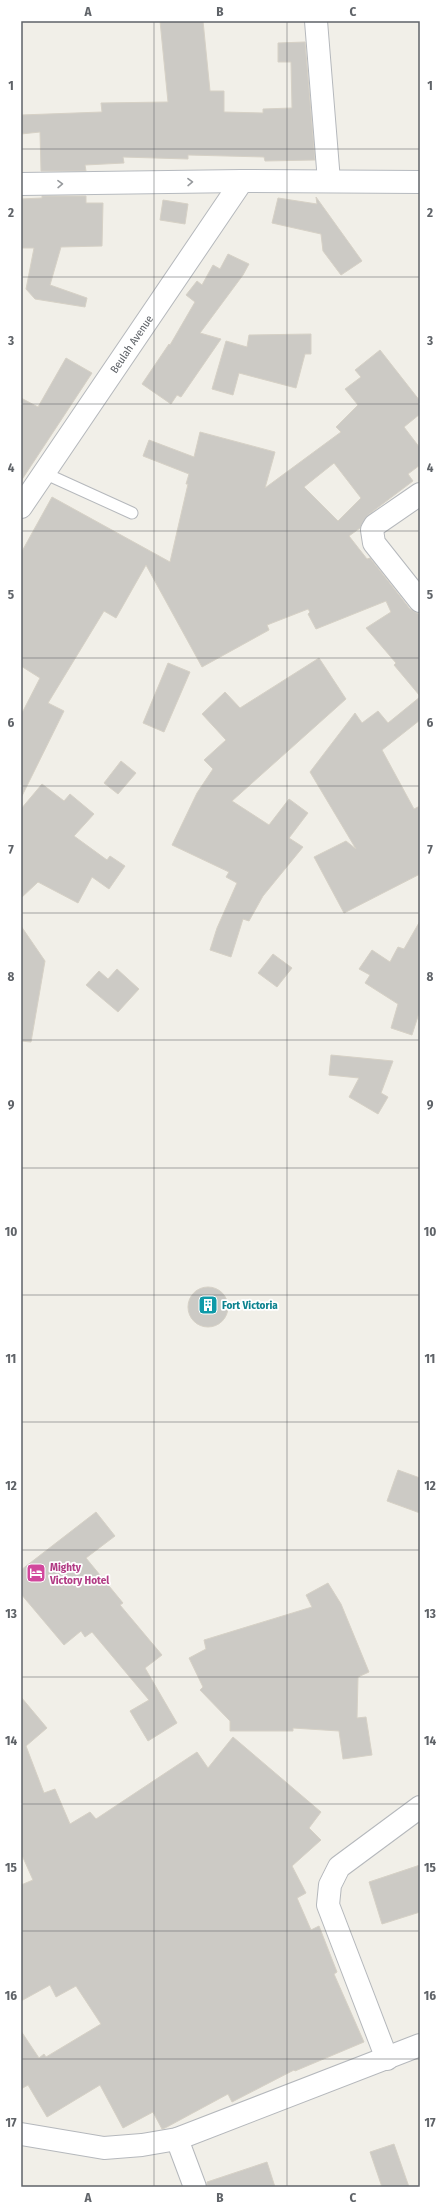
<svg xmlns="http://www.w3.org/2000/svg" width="441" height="2208" viewBox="0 0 441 2208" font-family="'Fira Sans Condensed',sans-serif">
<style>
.building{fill:#cccac5;stroke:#d6d1c6;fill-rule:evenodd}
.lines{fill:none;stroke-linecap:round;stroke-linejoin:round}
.lane-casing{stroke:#b5b8bc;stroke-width:13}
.street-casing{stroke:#b5b8bc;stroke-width:24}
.secondary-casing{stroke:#b6babf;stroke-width:24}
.lane{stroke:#fff;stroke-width:11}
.street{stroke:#fff;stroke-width:22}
.secondary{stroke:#fff;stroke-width:22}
.oneway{stroke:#979a9d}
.grid{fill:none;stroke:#5f6368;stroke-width:1;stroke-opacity:0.55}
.labels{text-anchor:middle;stroke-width:3.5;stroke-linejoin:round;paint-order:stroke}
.street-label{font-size:11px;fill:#5f6368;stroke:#fff}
.culture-label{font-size:11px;font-weight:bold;fill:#0d838f;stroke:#fff;text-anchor:start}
.hotel-label{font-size:11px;font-weight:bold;fill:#b23c85;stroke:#fff;text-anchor:start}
.neatline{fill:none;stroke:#5f6368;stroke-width:1.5}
.grid-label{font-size:13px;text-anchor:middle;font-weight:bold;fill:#5f6368}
</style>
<rect width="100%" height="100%" fill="#f1efe8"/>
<g class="building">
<polygon points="160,21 203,21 210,91 224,91 224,112 263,113 263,109 292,108 291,62 278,62 278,43 305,42 315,160 265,161 264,157 188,155 188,159 123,157 124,163 85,165 86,171 41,171 40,132 21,134 21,115 102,112 101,103 168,102"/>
<polygon points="42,196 86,196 86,203 103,203 102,246 61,247 50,285 87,298 85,307 35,299 26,289 34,248 22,248 21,199 42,198"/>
<polygon points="316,197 362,261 341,275 323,251 321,234 272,223 278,198 317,204"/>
<polygon points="163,200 188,204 185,224 160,220"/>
<polygon points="228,254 249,264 243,275 200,333 221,339 181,397 177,395 171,404 142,384 169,344 170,345 195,302 186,295 197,281 202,285 213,265 220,269"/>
<polygon points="311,334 311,354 305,354 296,388 239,373 233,395 212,389 226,341 247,347 249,335"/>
<path d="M380 350 420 401V414L404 427 420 448V465L408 474 413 481 368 515 360 528 349 536 367 559 370 558 410 609 420 615V696L394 665 396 663 366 628 391 612 386 601 316 629 308 614 310 612 308 609 267 625 269 630 202 667 146 565 116 618 104 611 48 703 64 711 21 798V715L40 678 21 666V553L52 497 170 562 188 484H186L189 474 143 456 149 440 194 457 200 432 275 452 265 488 341 432 336 427 358 405 345 389 361 377 355 370ZM334 463 361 498 338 521 304 487Z"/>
<polygon points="66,358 92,373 21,481 21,398 38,407"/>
<polygon points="319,658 346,699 232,801 269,825 289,799 308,813 289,838 303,847 263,896 249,921 243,919 231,957 210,950 217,928 237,883 226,877 229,872 172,845 197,793 213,769 204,760 226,740 202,714 225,692 240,708"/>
<polygon points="168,663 190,672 164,732 143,723"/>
<polygon points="420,697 420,720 382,750 414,809 420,806 420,874 344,913 314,857 346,841 356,849 310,772 355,713 362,723 378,711 388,723"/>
<polygon points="121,761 136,773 118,794 104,783"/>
<polygon points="42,784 64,801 70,794 94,814 74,836 107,860 110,856 125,866 109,889 92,877 78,903 38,882 21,898 21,809"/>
<polygon points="420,921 420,1010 412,1035 391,1028 398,1004 365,983 370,975 359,969 372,950 390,962 398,947 404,949"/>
<polygon points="21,926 45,961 31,1042 21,1041"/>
<polygon points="273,954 292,968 277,987 258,973"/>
<polygon points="117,969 139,989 118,1012 86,985 99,971 108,979"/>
<polygon points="331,1055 393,1061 381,1093 388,1097 378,1114 349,1097 359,1078 329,1075"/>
<circle cx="208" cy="1307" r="20"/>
<polygon points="398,1470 420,1478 420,1513 387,1501"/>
<polygon points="96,1512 115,1536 86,1558 123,1603 120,1605 162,1655 145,1668 177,1723 148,1741 130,1711 149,1700 92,1632 85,1637 81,1631 64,1645 21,1594 21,1570"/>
<polygon points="328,1583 341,1604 369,1672 358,1677 357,1718 366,1717 372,1755 343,1759 339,1731 293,1728 293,1731 230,1731 230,1721 200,1690 203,1687 189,1658 206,1649 204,1640 312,1607 306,1595"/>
<polygon points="21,1697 47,1728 26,1746 44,1793 55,1789 70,1824 90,1812 96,1819 197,1752 208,1768 233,1737 321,1812 309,1828 321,1840 292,1866 306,1893 297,1898 311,1930 319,1926 337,1972 334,1974 364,2042 295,2071 294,2070 232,2102 228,2094 165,2128 162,2129 153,2112 123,2128 100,2085 47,2117 28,2085 21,2089 21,2031 39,2058 44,2054 46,2057 101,2024 76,1986 56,1997 50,1985 21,2001 21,1885 33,1880 21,1853"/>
<polygon points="420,1865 420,1912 382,1924 369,1882"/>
<polygon points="394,2144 409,2187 382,2187 370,2152"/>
<polygon points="267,2162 275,2187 207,2187 207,2182"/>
</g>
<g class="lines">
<g class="lane-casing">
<polyline id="lane" points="44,473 132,513"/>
</g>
<g class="street-casing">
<g id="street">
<polyline points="316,21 329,181"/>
<polyline points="420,494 375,525 372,530 374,543 420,601"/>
<path id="s1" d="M21 507 242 181"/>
<polyline points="387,2059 328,1905 330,1885 339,1867 420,1807"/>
<polyline points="21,2134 104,2148 142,2145 177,2139 420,2045"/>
<polyline points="177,2139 195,2187"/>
</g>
</g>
<g class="secondary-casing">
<polyline id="secondary" points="21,184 242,181 420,182"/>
</g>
<use href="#lane" class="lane"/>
<use href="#street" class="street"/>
<use href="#secondary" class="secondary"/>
</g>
<defs><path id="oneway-chevron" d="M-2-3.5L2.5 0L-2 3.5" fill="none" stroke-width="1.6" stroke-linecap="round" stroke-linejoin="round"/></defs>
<g class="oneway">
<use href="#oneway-chevron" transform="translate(190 182) rotate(-1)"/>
<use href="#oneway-chevron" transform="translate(60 184) rotate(-1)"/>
</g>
<path class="grid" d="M154 21V2187M287 21V2187M21 149H420M21 277H420M21 404H420M21 531H420M21 658H420M21 786H420M21 913H420M21 1040H420M21 1168H420M21 1295H420M21 1422H420M21 1550H420M21 1677H420M21 1804H420M21 1931H420M21 2059H420"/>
<defs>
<g id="building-square" transform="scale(1)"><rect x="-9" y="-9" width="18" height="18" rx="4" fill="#0f9aa8" stroke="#fff"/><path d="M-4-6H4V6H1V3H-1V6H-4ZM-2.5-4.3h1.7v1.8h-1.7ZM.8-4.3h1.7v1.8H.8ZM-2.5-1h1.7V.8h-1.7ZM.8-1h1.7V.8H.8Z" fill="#fff"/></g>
<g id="hotel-square" transform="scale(1)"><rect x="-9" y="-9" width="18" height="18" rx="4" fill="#d1479c" stroke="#fff"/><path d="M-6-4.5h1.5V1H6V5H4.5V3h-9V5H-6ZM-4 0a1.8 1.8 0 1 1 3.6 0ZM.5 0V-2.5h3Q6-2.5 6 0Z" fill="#fff"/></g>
</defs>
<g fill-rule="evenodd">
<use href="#building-square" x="208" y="1305"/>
<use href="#hotel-square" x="36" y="1573"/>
</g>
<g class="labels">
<g class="street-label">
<text dy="4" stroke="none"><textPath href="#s1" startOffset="197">Beulah Avenue</textPath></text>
</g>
<g class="culture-label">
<text x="222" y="1309">Fort Victoria</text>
</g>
<g class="hotel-label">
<text x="50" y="1571">Mighty<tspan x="50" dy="13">Victory Hotel</tspan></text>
</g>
</g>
<rect width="441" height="2208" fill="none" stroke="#ffffff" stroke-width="44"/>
<rect x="22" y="22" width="397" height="2164" class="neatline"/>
<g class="grid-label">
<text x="88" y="16">A</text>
<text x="220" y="16">B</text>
<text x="353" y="16">C</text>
<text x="11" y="90">1</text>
<text x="430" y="90">1</text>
<text x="11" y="217">2</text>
<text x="430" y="217">2</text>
<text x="11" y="345">3</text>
<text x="430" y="345">3</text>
<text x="11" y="472">4</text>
<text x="430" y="472">4</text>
<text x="11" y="599">5</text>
<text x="430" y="599">5</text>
<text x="11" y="727">6</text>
<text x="430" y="727">6</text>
<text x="11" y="854">7</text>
<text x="430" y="854">7</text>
<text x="11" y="981">8</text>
<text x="430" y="981">8</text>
<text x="11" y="1109">9</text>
<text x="430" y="1109">9</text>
<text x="11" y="1236">10</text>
<text x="430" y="1236">10</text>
<text x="11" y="1363">11</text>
<text x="430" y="1363">11</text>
<text x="11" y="1490">12</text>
<text x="430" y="1490">12</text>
<text x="11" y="1618">13</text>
<text x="430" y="1618">13</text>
<text x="11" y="1745">14</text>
<text x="430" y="1745">14</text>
<text x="11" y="1872">15</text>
<text x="430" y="1872">15</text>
<text x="11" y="2000">16</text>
<text x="430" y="2000">16</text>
<text x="11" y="2127">17</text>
<text x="430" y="2127">17</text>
<text x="88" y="2202">A</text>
<text x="220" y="2202">B</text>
<text x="353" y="2202">C</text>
</g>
</svg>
